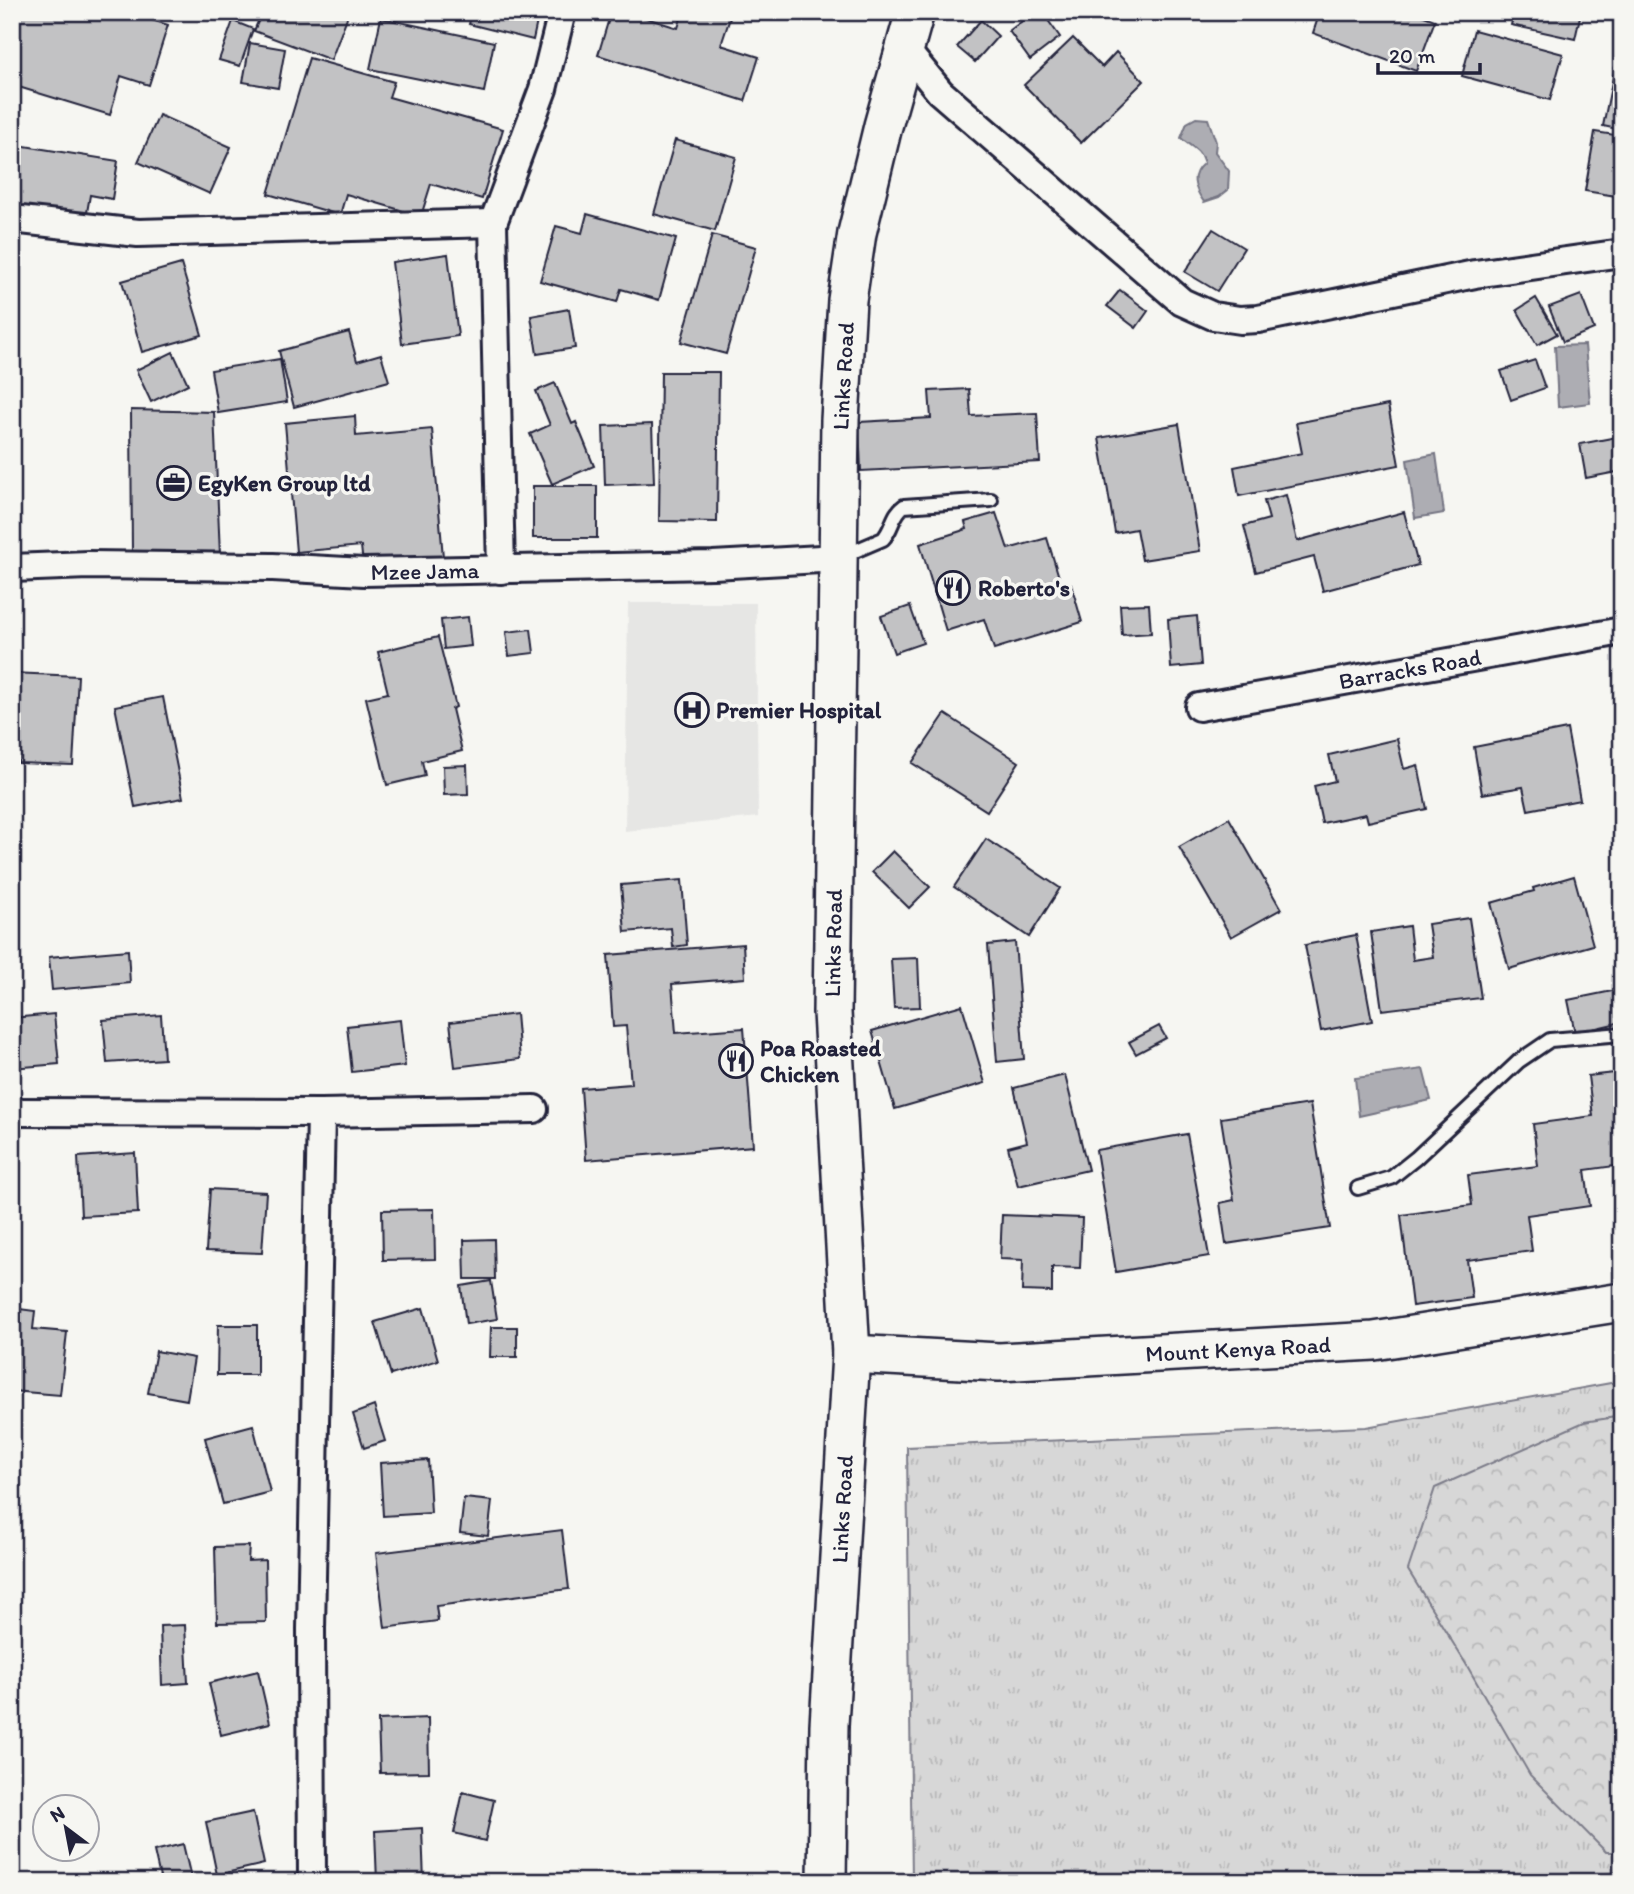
<svg xmlns="http://www.w3.org/2000/svg" width="1634" height="1894" viewBox="0 0 1634 1894" font-family="Itim,sans-serif">
<style>
.built{fill:#e6e6e4}
.grass{fill:url(#grass-tufts);stroke:#7c7c89;stroke-width:2}
.forest{fill:url(#forest-crowns);stroke:#7c7c89;stroke-width:2}
.water{fill:#adadb3;stroke:#757583;stroke-width:2}
.building{fill:#c2c2c4;stroke:#22223b;stroke-width:2}
.lines{fill:none;stroke-linecap:round;stroke-linejoin:round}
.service-casing{stroke:#22223b;stroke-width:18}
.minor-casing{stroke:#22223b;stroke-width:32}
.secondary-casing{stroke:#22223b;stroke-width:42}
.service{stroke:#f6f6f2;stroke-width:12}
.minor{stroke:#f6f6f2;stroke-width:26}
.secondary{stroke:#f6f6f2;stroke-width:37}
.labels{text-anchor:middle;stroke-width:7;stroke-linejoin:round;paint-order:stroke}
.street-label{font-size:23px;fill:#22223b;stroke:#f6f6f2}
.poi-label{font-size:23px;font-weight:bold;fill:#22223b;stroke:#f6f6f2;text-anchor:start}
</style>
<defs>
<pattern id="grass-tufts" width="24" height="20" patternUnits="userSpaceOnUse" patternTransform="scale(1.75)"><rect width="24" height="20" fill="#d7d7d7"/><path d="M3 7l-1-3M5 7V3M7 7l1-3M15 17l-1-3M17 17v-4M19 17l1-3" fill="none" stroke="#b8b8b9"/></pattern>
<pattern id="forest-crowns" width="20" height="18" patternUnits="userSpaceOnUse" patternTransform="scale(1.75)"><rect width="20" height="18" fill="#d7d7d7"/><path d="M2 6a3 3 0 1 1 6 0M12 15a3 3 0 1 1 6 0" fill="none" stroke="#b8b8b9"/></pattern>
</defs>
<rect width="100%" height="100%" fill="#f6f6f2"/>
<filter id="ink" filterUnits="userSpaceOnUse"><feTurbulence type="fractalNoise" baseFrequency=".0143" numOctaves="2"/><feDisplacementMap in="SourceGraphic" scale="14" xChannelSelector="R" yChannelSelector="G"/><feConvolveMatrix kernelMatrix="1 2 1 2 8 2 1 2 1" color-interpolation-filters="sRGB"/></filter>
<g filter="url(#ink)">
<polygon class="built" points="628,603 756,603 758,817 625,831"/>
<polygon class="grass" points="1622,1381 1622,1882 912,1882 907,1447 1366,1427"/>
<g class="forest">
<polygon points="1622,1416 1622,1852 1606,1852 1530,1775 1466,1664 1408,1570 1435,1488 1584,1422"/>
<polygon points="1622,1872 1622,1882 1583,1882 1580,1877"/>
</g>
<g class="water">
<path d="M1196 118 1208 119 1216 142 1215 152 1229 171 1228 190 1219 197 1204 202C1194 188 1189 175 1204 163 1200 148 1191 148 1181 138L1187 123Z"/>
<polygon points="1585,345 1590,403 1558,407 1555,346"/>
<polygon points="1436,454 1444,513 1415,518 1407,460"/>
<polygon points="1423,1069 1431,1100 1359,1116 1355,1078"/>
</g>
<g class="building">
<polygon points="13,12 126,12 168,25 149,85 121,76 110,115 12,85"/>
<polygon points="262,12 349,12 331,60 254,31"/>
<polygon points="472,12 539,12 533,40 469,24"/>
<polygon points="611,12 627,12 678,28 683,12 732,12 721,45 759,57 745,101 598,55"/>
<polygon points="1034,12 1042,12 1060,37 1030,60 1009,31"/>
<polygon points="1320,12 1413,12 1435,20 1416,71 1313,33"/>
<polygon points="1514,12 1581,12 1575,39 1511,25"/>
<polygon points="381,18 494,42 484,92 370,69"/>
<polygon points="981,20 998,36 975,62 957,47"/>
<polygon points="233,21 253,29 240,66 219,60"/>
<polygon points="1474,30 1563,54 1550,100 1462,76"/>
<polygon points="1073,38 1102,67 1116,52 1144,81 1081,143 1024,85"/>
<polygon points="250,43 285,49 278,88 243,82"/>
<polygon points="309,58 394,82 389,97 503,129 482,199 431,184 421,216 346,194 340,215 268,194"/>
<polygon points="1615,67 1622,68 1622,130 1603,126"/>
<polygon points="159,115 231,147 210,194 138,162"/>
<polygon points="1595,132 1622,136 1622,197 1585,191"/>
<polygon points="675,140 736,157 715,231 654,214"/>
<polygon points="12,144 118,161 112,199 90,195 85,224 12,212"/>
<polygon points="587,214 676,239 659,300 621,289 617,302 540,281 556,226 582,233"/>
<polygon points="1213,229 1244,248 1217,291 1185,272"/>
<polygon points="712,235 756,247 726,354 681,342"/>
<polygon points="448,254 458,336 402,344 392,262"/>
<polygon points="181,264 202,335 142,352 122,281"/>
<polygon points="1120,290 1148,311 1136,328 1107,306"/>
<polygon points="1581,295 1594,329 1563,342 1549,307"/>
<polygon points="1536,298 1557,334 1537,345 1517,310"/>
<polygon points="1622,306 1622,380 1615,307"/>
<polygon points="569,309 575,348 537,354 531,316"/>
<polygon points="349,332 357,361 381,354 389,381 294,407 279,351"/>
<polygon points="173,352 188,384 151,402 136,370"/>
<polygon points="280,359 287,402 218,413 211,370"/>
<polygon points="1535,360 1545,388 1511,400 1501,371"/>
<polygon points="661,372 719,372 717,522 659,521"/>
<polygon points="555,383 572,424 576,422 594,466 552,484 530,434 550,425 536,391"/>
<polygon points="969,389 971,416 1037,413 1040,462 861,471 859,422 931,418 929,391"/>
<polygon points="1388,405 1399,465 1239,496 1234,467 1302,453 1296,423"/>
<polygon points="131,410 214,412 220,555 132,553"/>
<polygon points="355,416 356,436 432,429 443,557 363,565 361,546 296,552 285,423"/>
<polygon points="652,424 654,483 605,485 603,426"/>
<polygon points="1179,424 1200,551 1142,560 1136,529 1115,533 1099,438"/>
<polygon points="1622,436 1622,471 1586,478 1580,444"/>
<rect x="533" y="486" width="64" height="52"/>
<polygon points="1286,495 1297,541 1404,512 1418,565 1323,591 1314,557 1256,572 1244,526 1269,519 1264,501"/>
<polygon points="996,513 1008,549 1047,538 1062,587 1071,584 1082,622 994,649 984,619 946,631 920,544 967,529 965,522"/>
<polygon points="1149,604 1151,633 1122,635 1120,605"/>
<polygon points="910,606 923,643 894,653 881,616"/>
<polygon points="1197,616 1201,665 1171,668 1168,619"/>
<polygon points="468,617 471,646 444,649 441,620"/>
<polygon points="531,629 534,653 509,656 506,632"/>
<polygon points="438,637 456,707 452,709 462,751 422,761 425,776 387,785 366,698 388,693 378,652"/>
<polygon points="12,673 78,676 73,765 18,763 20,733 12,733"/>
<polygon points="163,697 183,798 135,807 115,706"/>
<polygon points="945,714 1019,762 987,811 912,763"/>
<polygon points="1567,729 1580,800 1528,810 1523,787 1482,794 1474,747"/>
<polygon points="1397,739 1404,769 1418,765 1427,809 1368,822 1366,814 1322,823 1314,786 1335,781 1329,755"/>
<polygon points="467,765 468,794 444,795 443,766"/>
<polygon points="1229,818 1281,909 1231,937 1179,847"/>
<polygon points="986,839 1060,888 1029,937 954,887"/>
<polygon points="893,851 930,887 909,908 872,872"/>
<polygon points="1574,876 1593,945 1509,969 1491,903 1534,891 1533,888"/>
<polygon points="682,880 687,945 673,947 671,928 625,932 621,885"/>
<polygon points="1469,918 1481,998 1382,1010 1371,932 1409,926 1413,960 1433,957 1428,924"/>
<polygon points="1356,935 1372,1021 1321,1031 1305,945"/>
<polygon points="1015,942 1024,1059 997,1062 988,945"/>
<polygon points="743,944 745,978 672,984 676,1033 744,1028 753,1146 586,1160 581,1088 631,1084 626,1026 613,1027 608,955"/>
<polygon points="128,950 130,983 52,990 49,957"/>
<polygon points="918,958 920,1007 894,1008 891,959"/>
<polygon points="1622,989 1622,1022 1575,1033 1568,1000"/>
<polygon points="962,1005 985,1083 895,1109 872,1031"/>
<polygon points="54,1014 59,1064 12,1068 12,1018"/>
<polygon points="516,1014 520,1059 455,1067 450,1022"/>
<polygon points="161,1015 164,1059 107,1063 103,1020"/>
<polygon points="400,1020 405,1066 352,1072 347,1026"/>
<polygon points="1159,1026 1166,1038 1136,1054 1129,1042"/>
<polygon points="1622,1072 1622,1165 1585,1170 1590,1206 1527,1215 1532,1251 1467,1260 1472,1298 1412,1306 1401,1215 1472,1205 1468,1175 1538,1166 1533,1124 1593,1116 1588,1076"/>
<polygon points="1065,1075 1088,1170 1018,1186 1008,1147 1027,1142 1014,1088"/>
<polygon points="1310,1104 1330,1228 1226,1244 1220,1203 1234,1200 1221,1118"/>
<polygon points="1187,1134 1209,1256 1116,1272 1096,1150"/>
<polygon points="135,1153 138,1213 81,1216 78,1157"/>
<polygon points="210,1189 266,1192 262,1253 206,1251"/>
<polygon points="434,1209 435,1259 383,1260 382,1210"/>
<polygon points="1002,1215 1082,1218 1080,1268 1052,1267 1052,1292 1022,1291 1023,1260 1000,1259"/>
<polygon points="494,1239 495,1279 465,1279 464,1240"/>
<polygon points="491,1281 497,1319 466,1324 461,1286"/>
<polygon points="12,1308 35,1311 33,1329 67,1332 60,1395 12,1391"/>
<polygon points="423,1308 438,1360 391,1375 375,1322"/>
<polygon points="218,1325 257,1325 257,1375 217,1375"/>
<polygon points="491,1327 517,1327 517,1357 490,1357"/>
<polygon points="156,1351 194,1358 187,1400 148,1393"/>
<polygon points="374,1406 385,1441 364,1448 353,1414"/>
<polygon points="253,1425 270,1492 223,1504 205,1438"/>
<polygon points="428,1460 431,1513 383,1516 380,1463"/>
<polygon points="464,1498 492,1501 488,1536 460,1533"/>
<polygon points="562,1530 569,1589 436,1606 438,1621 385,1628 376,1553"/>
<polygon points="249,1546 248,1561 265,1560 266,1622 217,1623 215,1547"/>
<polygon points="185,1625 188,1683 162,1685 160,1626"/>
<polygon points="258,1671 270,1723 221,1735 209,1683"/>
<polygon points="428,1718 429,1772 380,1773 378,1720"/>
<polygon points="463,1792 494,1800 485,1841 454,1833"/>
<polygon points="253,1812 264,1864 217,1875 206,1822"/>
<polygon points="422,1828 424,1882 377,1882 375,1831"/>
<polygon points="183,1844 192,1882 161,1882 154,1851"/>
</g>
<g class="lines">
<g class="service-casing">
<g id="service">
<path d="M843 556 883 539C893 529 892 514 904 506L991 500"/>
<polyline points="1358,1188 1391,1178 1416,1158 1519,1061 1550,1040 1622,1034"/>
</g>
</g>
<g class="minor-casing">
<g id="minor">
<polyline points="904,48 940,92 1182,302 1213,316 1240,320 1258,319 1475,274 1622,253"/>
<polyline points="12,219 138,233 493,223"/>
<polyline points="12,568 88,565 273,567 364,572 713,565 838,558"/>
<polyline points="501,570 493,223 543,89 562,12"/>
<polyline points="1199,707 1622,631"/>
<polyline points="12,1112 321,1113 534,1109"/>
<polyline points="312,1882 311,1629 321,1113"/>
</g>
</g>
<g class="secondary-casing">
<g id="secondary">
<polyline points="851,1354 999,1362 1374,1341 1622,1302"/>
<polyline points="827,1882 829,1725 851,1354 832,1012 840,420 847,300 857,233 883,126 915,12"/>
</g>
</g>
<use href="#service" class="service"/>
<use href="#minor" class="minor"/>
<use href="#secondary" class="secondary"/>
</g>
</g>
<defs>
<g id="office-ring" transform="scale(1.75)"><circle r="9.5" fill="#f6f6f2" stroke="#22223b" stroke-width="1.5"/><path d="M-6-3h4V-5.5h4V-3h4V5H-6ZM-1-4.5V-3h2v-1.5ZM-6 0V1H6V0Z" fill="#22223b"/></g>
<g id="restaurant-ring" transform="scale(1.75)"><circle r="9.5" fill="#f6f6f2" stroke="#22223b" stroke-width="1.5"/><path d="M-5-6h1v4h1v-4h1v4h1v-4h1v5L-1.5 .5V6h-2V.5L-5-1ZM5-6V6H3V1.5H1.5Q1.5-4 5-6Z" fill="#22223b"/></g>
<g id="hospital-ring" transform="scale(1.75)"><circle r="9.5" fill="#f6f6f2" stroke="#22223b" stroke-width="1.5"/><path d="M-5-5h3v3.5h4V-5h3V5h-3V1.5h-4V5h-3Z" fill="#22223b"/></g>
</defs>
<g fill-rule="evenodd">
<use href="#office-ring" x="174" y="483"/>
<use href="#restaurant-ring" x="953" y="588"/>
<use href="#hospital-ring" x="692" y="710"/>
<use href="#restaurant-ring" x="736" y="1061"/>
</g>
<g class="labels">
<g class="street-label">
<text transform="translate(843 376) rotate(-87)" y="8">Links Road</text>
<text transform="translate(425 571) rotate(-1)" y="8">Mzee Jama</text>
<text transform="translate(1410 669) rotate(-10)" y="8">Barracks Road</text>
<text transform="translate(833 943) rotate(-89)" y="8">Links Road</text>
<text transform="translate(1238 1349) rotate(-3)" y="8">Mount Kenya Road</text>
<text transform="translate(842 1509) rotate(-87)" y="8">Links Road</text>
</g>
<g class="poi-label">
<text x="198" y="491">EgyKen Group ltd</text>
<text x="978" y="596">Roberto's</text>
<text x="716" y="718">Premier Hospital</text>
<text x="760" y="1056">Poa Roasted<tspan x="760" dy="26">Chicken</tspan></text>
</g>
</g>
<rect width="1634" height="1894" fill="none" stroke="#f6f6f2" stroke-width="42"/>
<rect x="21" y="21" width="1592" height="1852" fill="none" stroke="#22223b" stroke-width="2.5" filter="url(#ink)"/>
<g transform="translate(66 1828) rotate(328)"><circle r="33" fill="#f6f6f2" stroke="#a1a1a9" stroke-width="2"/>
<path d="M0-5L12 26L0 18L-12 26Z" fill="#22223b"/>
<text y="-10" font-size="19" font-weight="bold" text-anchor="middle" fill="#22223b">N</text>
</g>
<path d="M1378 63v10h102v-10" fill="none" stroke="#22223b" stroke-width="3.5"/>
<text x="1389" y="63" font-size="21" fill="#22223b" stroke="#f6f6f2" stroke-width="5" paint-order="stroke">20 m</text>
</svg>
